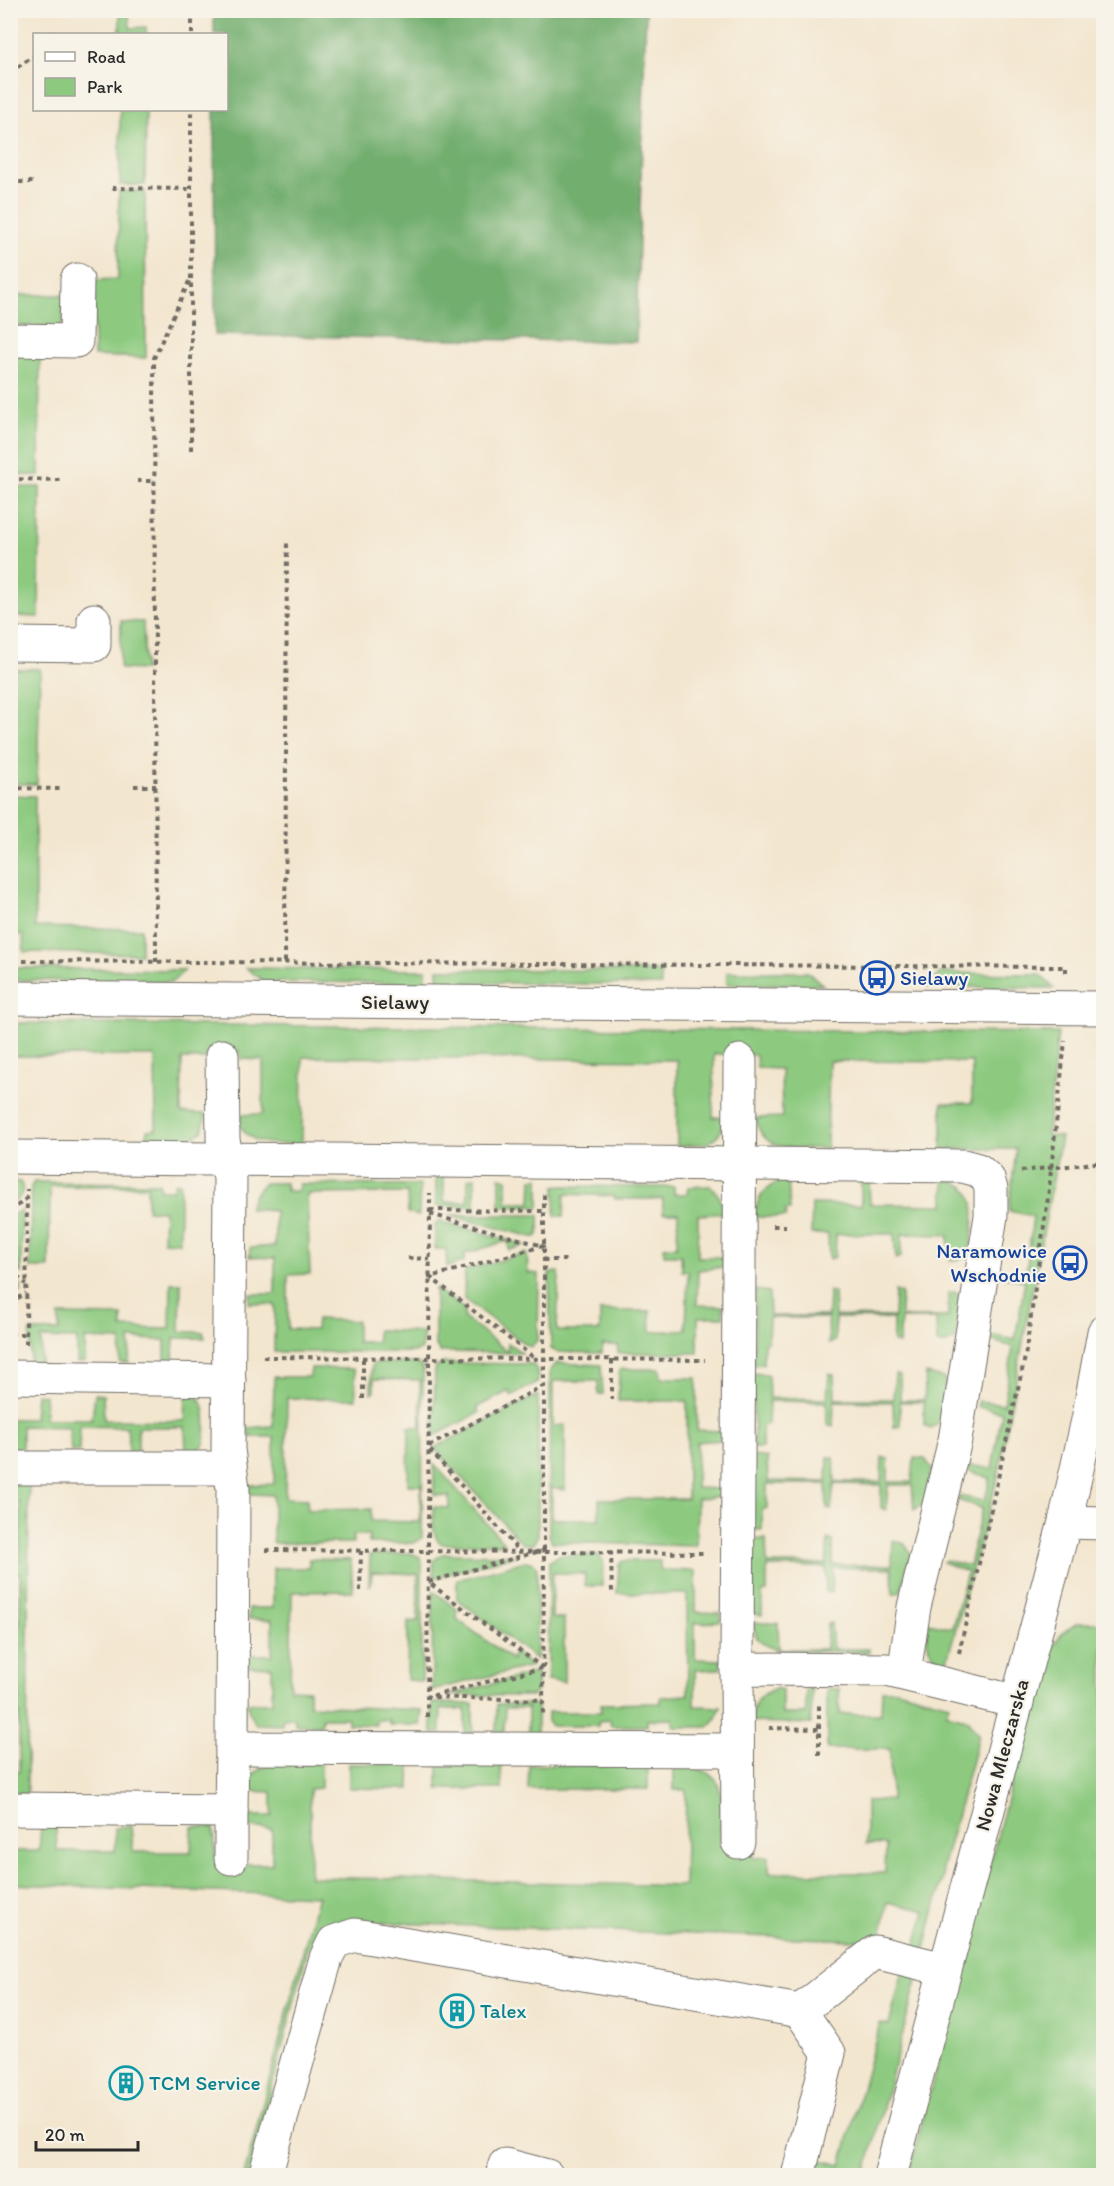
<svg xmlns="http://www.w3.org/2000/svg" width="1114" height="2186" viewBox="0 0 1114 2186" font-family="Itim,sans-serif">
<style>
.green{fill:#8dca80;stroke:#5c7a56;stroke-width:1.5}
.forest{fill:#72ae6e;stroke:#4e6c4c;stroke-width:1.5}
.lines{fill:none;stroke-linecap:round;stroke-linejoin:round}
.minor-casing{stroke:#716c64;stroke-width:35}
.path{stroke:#716c64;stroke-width:4;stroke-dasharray:4.5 4.5;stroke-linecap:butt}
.minor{stroke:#fff;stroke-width:33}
.labels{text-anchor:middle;stroke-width:4.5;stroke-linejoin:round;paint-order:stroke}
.transit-label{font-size:21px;fill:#164399;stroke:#f7f3e8;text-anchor:start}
.street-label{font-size:21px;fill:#2b2b2b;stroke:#f7f3e8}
.culture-label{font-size:21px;fill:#0d838f;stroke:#f7f3e8;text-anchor:start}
</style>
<rect width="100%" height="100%" fill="#f7f3e8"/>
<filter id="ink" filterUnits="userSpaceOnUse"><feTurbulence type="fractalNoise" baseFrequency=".0167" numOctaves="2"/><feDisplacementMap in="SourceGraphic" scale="12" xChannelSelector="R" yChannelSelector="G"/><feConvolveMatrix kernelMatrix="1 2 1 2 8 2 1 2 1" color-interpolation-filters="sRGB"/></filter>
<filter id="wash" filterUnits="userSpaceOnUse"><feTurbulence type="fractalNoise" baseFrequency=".008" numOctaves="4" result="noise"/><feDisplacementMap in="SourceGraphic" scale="24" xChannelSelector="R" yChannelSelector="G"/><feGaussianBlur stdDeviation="1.35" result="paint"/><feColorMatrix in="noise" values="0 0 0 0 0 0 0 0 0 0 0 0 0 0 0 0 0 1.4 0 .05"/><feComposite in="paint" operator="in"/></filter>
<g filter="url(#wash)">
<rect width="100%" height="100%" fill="#f3e6cf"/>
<g class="green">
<polygon points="120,11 146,11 146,13 129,13 130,28 146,27 146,34 120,34"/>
<polygon points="12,76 12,179 11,179 10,77"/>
<polygon points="120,110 146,110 145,185 120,185"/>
<polygon points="119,191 145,191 146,358 94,356 94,280 118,279"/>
<polygon points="10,295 64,295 63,326 11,326"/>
<polygon points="10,354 40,354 39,475 11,475"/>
<polygon points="11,487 40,487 39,617 11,616"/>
<polygon points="121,621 143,622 145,670 120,669"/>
<polygon points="11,669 40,669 37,784 11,784"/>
<polygon points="11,795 35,796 35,927 141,929 141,954 24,952 23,935 11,935"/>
<polygon points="11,968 185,970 172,982 11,980"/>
<polygon points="246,968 426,970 426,983 265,982"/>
<polygon points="438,969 661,971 661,985 438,982"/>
<polygon points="727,972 808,972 823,985 727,984"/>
<polygon points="940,973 1039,974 1054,988 928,987"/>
<path d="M11 1023 1058 1033 1047 1135 1061 1137 998 1476 946 1664C928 1656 924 1641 928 1623L952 1628 967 1572 943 1562 946 1560 969 1566 982 1508 958 1500 960 1496 985 1501 990 1478 965 1470 969 1465 992 1469 1002 1412 978 1407V1401L1004 1404 1013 1347 989 1340 991 1335 1015 1340 1025 1281 1000 1276 1003 1272 1026 1274 1033 1216 1009 1211 1016 1149H942V1103H972V1062L829 1061 827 1148C799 1148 761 1155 756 1118L782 1117 781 1069 757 1068 756 1055 714 1054 713 1117H723L724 1123 720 1133 709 1143 677 1147V1060L303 1057 302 1144C276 1144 242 1148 237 1115L263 1114V1060L241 1059 239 1051H208L205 1059H182L181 1113 206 1114 202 1131 186 1143H147V1130L156 1129 155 1056H11Z"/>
<polygon points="436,1176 444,1178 444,1202 468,1202 468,1179 475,1177 475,1207 436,1206"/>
<polygon points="500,1177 507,1179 507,1202 531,1203 532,1179 539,1178 539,1207 500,1207"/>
<path d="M788 1179 790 1210H786V1217H755C756 1196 767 1184 788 1179Z"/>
<path d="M11 1181 20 1182C27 1192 18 1199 11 1206Z"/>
<path d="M861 1181H869L870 1204 944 1205V1181C985 1181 973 1227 970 1253L962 1259 950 1260 948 1235 902 1234 901 1257 896 1259 894 1234H836L835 1257 829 1259 828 1234H811L812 1204 861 1205Z"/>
<polygon points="34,1182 159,1183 160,1190 173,1190 174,1183 180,1183 180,1242 163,1241 164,1211 147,1210 147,1186 50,1186 49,1268 30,1268 31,1187"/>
<polygon points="264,1183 286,1183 286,1191 298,1191 299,1184 420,1185 419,1216 408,1213 407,1193 307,1194 310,1274 288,1275 288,1329 316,1330 317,1319 357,1321 357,1342 377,1342 377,1330 424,1332 421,1349 416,1352 274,1352 275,1305 249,1303 250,1294 275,1294 275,1258 249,1257 250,1248 275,1246 275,1211 249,1209 253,1196"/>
<polygon points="555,1186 674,1187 674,1194 687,1194 688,1187 711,1186 719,1196 724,1213 698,1215 698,1257 722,1257 724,1267 698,1270 697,1305 723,1306 723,1317 698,1317 698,1353 618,1353 618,1345 602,1345 602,1353 557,1352 551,1349 549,1273 559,1272 557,1331 600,1331 600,1311 650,1311 651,1332 686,1330 688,1271 682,1271 681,1255 664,1255 664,1247 677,1246 678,1213 663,1213 663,1199 615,1199 614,1196 565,1194 564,1216 555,1216"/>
<polygon points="21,1210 22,1212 21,1273 11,1265 10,1217"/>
<polygon points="449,1215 539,1215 539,1233 536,1237 532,1237"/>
<polygon points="440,1221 442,1222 526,1245 509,1250 508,1241 464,1254 464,1262 447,1267 446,1249 435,1249 435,1225"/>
<polygon points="527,1253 528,1273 539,1274 538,1339 532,1347 526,1345 464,1299 465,1270"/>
<polygon points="11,1276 21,1286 21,1292 12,1297"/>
<polygon points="171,1283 181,1283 180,1332 203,1332 205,1338 174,1338 173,1365 165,1363 165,1340 130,1339 129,1363 120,1363 121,1340 85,1339 85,1362 77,1363 77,1339 41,1338 41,1362 30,1364 30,1331 59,1331 59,1315 122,1316 122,1328 170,1329"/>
<polygon points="435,1288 464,1309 464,1318 507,1351 508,1343 522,1353 440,1352 435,1344"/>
<polygon points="755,1290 769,1292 770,1316 828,1316 829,1291 834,1293 835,1316 894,1317 895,1291 901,1293 901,1317 948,1317 948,1293 955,1292 962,1300 955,1340 946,1344 937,1343 936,1319 901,1319 899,1344 893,1342 893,1319 835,1318 835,1341 829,1344 828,1318 769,1318 768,1342 764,1343 763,1364 754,1365"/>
<polygon points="375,1363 418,1363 423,1369 422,1538 414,1543 369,1543 369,1535 353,1535 353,1543 273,1543 273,1495 250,1494 248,1485 274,1484 274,1437 250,1437 248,1428 273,1426 274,1377 310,1377 311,1368 353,1369 355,1373 356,1399 287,1398 285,1498 307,1499 308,1510 371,1509 371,1521 420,1522 421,1485 408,1485 409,1427 421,1427 420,1380 374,1379 374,1392 371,1393 372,1365"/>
<polygon points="443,1363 533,1364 537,1371 538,1382 511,1396 509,1391 477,1407 479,1413 434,1436 435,1371 436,1367"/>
<polygon points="557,1363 601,1365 603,1394 598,1394 598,1381 553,1381 553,1426 565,1425 565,1490 552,1488 552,1519 599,1519 599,1499 687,1499 687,1401 618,1401 619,1372 622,1369 660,1369 661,1378 697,1378 697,1430 721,1431 722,1440 697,1442 696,1488 721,1489 722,1496 697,1499 696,1546 552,1542 549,1535 550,1371"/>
<path d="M753 1373 768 1375 769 1398 827 1399 829 1373 834 1375 835 1399H893L895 1374 900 1376V1400H924L926 1374 943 1378C953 1393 946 1422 930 1428L924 1425V1402H900V1426L894 1427 893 1402 834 1401 833 1426 827 1424V1402L769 1401 768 1424 762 1426V1448H754Z"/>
<path d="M36 1394 45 1395V1419H92L95 1394 103 1395 104 1420 185 1421 186 1396C211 1392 205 1426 205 1443L198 1451 186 1452 185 1427H138V1450L129 1452 127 1427 80 1426 79 1451 71 1452 69 1427 22 1426V1449L12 1452 10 1419H34Z"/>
<polygon points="538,1395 538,1535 533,1544 523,1544 434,1448"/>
<polygon points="753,1456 767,1458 768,1481 827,1482 828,1457 834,1458 835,1482 881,1482 882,1457 888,1459 888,1482 912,1482 914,1458 925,1459 932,1469 925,1503 914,1510 912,1485 888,1485 886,1510 881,1508 881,1485 834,1484 831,1510 827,1509 826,1484 767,1484 767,1508 762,1510 762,1530 753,1530"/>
<path d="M434 1464 505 1544H442C430 1536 434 1520 434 1507L449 1508V1496L434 1495Z"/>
<polygon points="29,1482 27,1794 11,1794 11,1773 19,1772 19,1714 11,1713 10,1702 19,1702 20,1644 11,1643 11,1632 20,1632 20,1573 11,1572 11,1562 20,1561 20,1503 11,1503 11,1483"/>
<polygon points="753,1539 766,1539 767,1564 826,1564 828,1539 833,1541 833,1565 892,1565 893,1540 905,1544 911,1553 901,1592 893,1594 892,1568 833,1568 832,1593 826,1592 826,1567 767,1567 767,1592 762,1593 762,1615 753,1614"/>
<polygon points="411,1553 420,1557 422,1563 422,1681 407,1680 408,1622 418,1621 418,1574 372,1572 371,1585 369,1585 370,1555"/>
<polygon points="442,1554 516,1555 434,1578 433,1561"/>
<polygon points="559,1555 599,1555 603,1561 602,1586 585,1586 585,1574 553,1573 552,1618 564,1619 564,1682 548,1680 549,1562"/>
<path d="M309 1559 351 1560 353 1591 292 1592 290 1689 309 1690V1705L422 1710 420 1725H389V1720H376V1725L348 1724V1718H322L321 1725H295V1718H283L282 1725 256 1724C250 1717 248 1712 248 1703H272V1667L248 1666V1655H272V1620L249 1619V1608H273V1568H309Z"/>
<polygon points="525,1561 534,1563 537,1569 537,1660 457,1599 457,1580"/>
<polygon points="623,1561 660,1561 660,1570 696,1571 696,1612 721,1613 720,1622 695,1623 695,1659 721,1660 720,1669 695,1670 695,1706 721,1707 715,1720 708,1727 674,1727 673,1719 647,1720 647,1726 611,1726 610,1720 598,1721 598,1726 552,1726 548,1723 548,1712 601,1712 601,1704 661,1703 661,1697 688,1695 687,1594 617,1593 619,1564"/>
<polygon points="433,1591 457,1609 457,1619 512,1660 513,1651 532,1666 432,1690"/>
<polygon points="752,1623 778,1623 779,1649 826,1649 827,1624 831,1623 833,1649 869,1649 869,1652 784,1651 767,1646 757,1638"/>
<path d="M1079 1623H1103V2175L908 2176 1042 1666C1052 1648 1059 1630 1079 1623Z"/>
<polygon points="537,1672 537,1691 533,1696 449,1695"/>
<path d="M776 1688 782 1690V1714H806V1690L812 1688 811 1724 752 1722C752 1704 758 1695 776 1688Z"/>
<path d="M827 1688 839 1689 840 1714H881L882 1690H897L949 1704 947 1714 966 1719 979 1735 942 1868 943 1876 925 1948 915 1949 925 1911 888 1902 880 1941 341 1921 318 1934 308 1949 249 2175H244L318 1896 11 1884V1851H39L41 1826 56 1827 57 1851H115V1828L131 1826 133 1852H191L192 1827H214L216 1864H272V1829L246 1827 248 1816H272V1792L247 1791C251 1755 294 1764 321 1764V1788L310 1789V1877L684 1886 686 1790H674V1766C734 1766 720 1798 720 1845H753V1858L769 1857V1873H885L886 1845 866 1844V1801L891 1800 890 1749H827Z"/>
<polygon points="432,1703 473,1704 473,1734 465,1733 465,1709 441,1709 441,1733 432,1733"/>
<polygon points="497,1704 537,1704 537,1734 528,1732 528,1708 505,1708 504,1732 496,1734"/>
<polygon points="349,1764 410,1764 410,1789 349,1788"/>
<polygon points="438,1764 501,1765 502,1789 438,1789"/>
<polygon points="529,1765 648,1766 648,1789 528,1789"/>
<polygon points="903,1971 917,1980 865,2175 816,2176 820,2160 841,2165 880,2023 889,2025"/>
</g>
<polygon class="forest" points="214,11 646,11 636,342 215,335 214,110 226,110 226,34 214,34"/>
</g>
<g filter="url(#ink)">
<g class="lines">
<g class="minor-casing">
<g id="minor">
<polyline points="10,340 76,341 77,280"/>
<polyline points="10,644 94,645 94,620"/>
<polyline points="10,998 1104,1008"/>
<polyline points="222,1056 223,1139 230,1179 228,1449 233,1489 232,1748 736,1750"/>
<polyline points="10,1157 963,1166 978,1170 988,1179 991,1189 991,1216 955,1440 914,1607 904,1673"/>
<polyline points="10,1377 229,1380"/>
<polyline points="10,1468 230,1468"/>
<polyline points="1065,1522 1104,1523"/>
<polyline points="737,1669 740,1061"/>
<polyline points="10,1809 231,1811 232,1748"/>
<polyline points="231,1811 231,1858"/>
<polyline points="738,1842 737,1669 887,1670 1017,1702"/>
<polyline points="800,2011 875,1952 944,1969"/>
<polyline points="265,2176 326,1958 334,1942 355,1935 800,2011 829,2053 798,2176"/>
<polyline points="502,2176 505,2165 547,2176"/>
<polyline points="890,2176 1065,1522 1088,1420 1104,1332"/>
</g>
</g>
<g class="path">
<polyline points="35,13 35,10"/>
<polyline points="192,34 192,10"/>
<polyline points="10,72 34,56"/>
<polyline points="10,182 35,182"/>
<polyline points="112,188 191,189"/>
<polyline points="191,450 191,110"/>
<polyline points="10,479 61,480"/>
<polyline points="137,481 155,481"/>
<polyline points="134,786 156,786"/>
<polyline points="10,788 60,789"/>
<polyline points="23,961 1066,967 1066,973"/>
<polyline points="156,962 154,358 191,277"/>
<polyline points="285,962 287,541"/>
<polyline points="1021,1171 1104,1162"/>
<polyline points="430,1210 543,1211"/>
<polyline points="10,1212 27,1198"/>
<polyline points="430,1214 543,1246 430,1277 537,1360"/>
<polyline points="773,1226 786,1226"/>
<polyline points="408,1258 430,1259"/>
<polyline points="543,1260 568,1260"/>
<polyline points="10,1271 26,1284"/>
<polyline points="10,1303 26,1293"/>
<polyline points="10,1334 26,1334"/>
<polyline points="26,1344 27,1189"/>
<polyline points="263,1357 705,1360"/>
<polyline points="612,1360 612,1400"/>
<polyline points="363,1399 363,1359"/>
<polyline points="429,1446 543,1386"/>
<polyline points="430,1450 518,1550"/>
<polyline points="266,1550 705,1553"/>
<polyline points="544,1550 544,1194"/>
<polyline points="611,1551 612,1593"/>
<polyline points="360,1591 361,1551"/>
<polyline points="959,1653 1025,1357 1048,1198 1065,1041"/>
<polyline points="542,1668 427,1697 543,1700"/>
<polyline points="543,1668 428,1582 544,1550 543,1716"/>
<polyline points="427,1717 430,1193"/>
<polyline points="769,1728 819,1729"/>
<polyline points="819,1755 819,1704"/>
</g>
<use href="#minor" class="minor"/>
</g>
</g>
<defs>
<g id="bus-ring" transform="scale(1.725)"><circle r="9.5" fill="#f7f3e8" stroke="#1a4fb4" stroke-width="1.5"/><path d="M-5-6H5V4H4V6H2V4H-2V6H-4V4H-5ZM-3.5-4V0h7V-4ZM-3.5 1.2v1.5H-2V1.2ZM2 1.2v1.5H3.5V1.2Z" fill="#1a4fb4"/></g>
<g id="building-ring" transform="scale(1.725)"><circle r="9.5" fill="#f7f3e8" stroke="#0f9aa8" stroke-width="1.5"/><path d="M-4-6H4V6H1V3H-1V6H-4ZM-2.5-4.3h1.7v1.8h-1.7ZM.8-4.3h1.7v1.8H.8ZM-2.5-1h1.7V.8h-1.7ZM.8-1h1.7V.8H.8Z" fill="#0f9aa8"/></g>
</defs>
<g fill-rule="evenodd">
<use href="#bus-ring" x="877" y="978"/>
<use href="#bus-ring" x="1070" y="1263"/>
<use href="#building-ring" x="457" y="2011"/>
<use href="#building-ring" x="126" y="2083"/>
</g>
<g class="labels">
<g class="transit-label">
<text x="900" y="985">Sielawy</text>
<text x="1047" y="1258" text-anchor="end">Naramowice<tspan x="1047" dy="24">Wschodnie</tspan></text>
</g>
<g class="street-label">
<text x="395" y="1009">Sielawy</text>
<text transform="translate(1002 1755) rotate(-75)" y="7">Nowa Mleczarska</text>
</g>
<g class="culture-label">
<text x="480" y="2018">Talex</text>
<text x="149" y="2090">TCM Service</text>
</g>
</g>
<rect width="1114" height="2186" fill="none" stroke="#f7f3e8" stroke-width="36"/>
<rect x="33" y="33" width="195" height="78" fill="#f7f3e8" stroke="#a5a39c" stroke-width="1.5"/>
<rect x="45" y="52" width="30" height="9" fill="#ffffff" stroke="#a5a39c" stroke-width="1.5"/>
<text x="87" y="63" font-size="18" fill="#2b2b2b">Road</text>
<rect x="45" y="78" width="30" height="18" fill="#8dca80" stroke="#a5a39c" stroke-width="1.5"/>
<text x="87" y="93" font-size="18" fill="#2b2b2b">Park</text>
<path d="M36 2141v9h102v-9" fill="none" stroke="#2b2b2b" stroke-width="3"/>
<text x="45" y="2141" font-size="18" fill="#2b2b2b" stroke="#f7f3e8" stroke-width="4.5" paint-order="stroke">20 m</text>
</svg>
